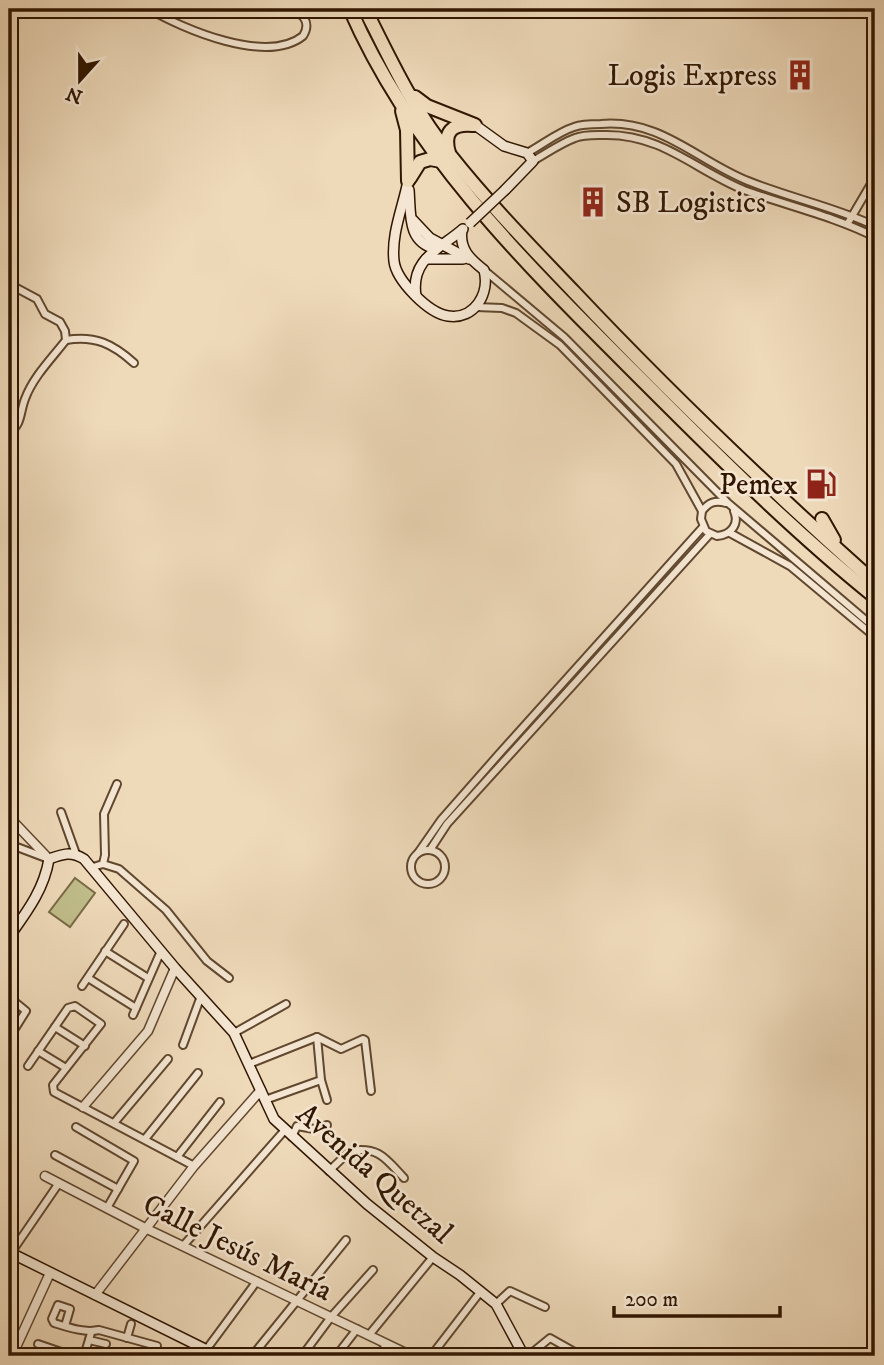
<svg xmlns="http://www.w3.org/2000/svg" width="884" height="1365" viewBox="0 0 884 1365" font-family="'IM FELL DW Pica',serif">
<style>
.green{fill:#c0bd8a;stroke:#786a45;stroke-width:2}
.lines{fill:none;stroke-linecap:round;stroke-linejoin:round}
.minor-casing{stroke:#60472e;stroke-width:10}
.tertiary-casing{stroke:#60472e;stroke-width:11}
.secondary-casing{stroke:#301600;stroke-width:12}
.motorway-casing{stroke:#301600;stroke-width:16}
.minor{stroke:#f4e6d2;stroke-width:6}
.tertiary{stroke:#f4e6d2;stroke-width:8}
.secondary{stroke:#f4e6d2;stroke-width:9}
.motorway{stroke:#eed9b9;stroke-width:12}
.secondary-bridge-casing{stroke:#301600;stroke-width:12;stroke-linecap:butt}
.secondary-bridge{stroke:#f4e6d2;stroke-width:9}
.labels{text-anchor:middle;stroke-width:5;stroke-linejoin:round;paint-order:stroke}
.poi-label{font-size:30px;fill:#301600;stroke:#f4e6d2;text-anchor:end}
.street-label{font-size:30px;fill:#301600;stroke:#f4e6d2}
</style>
<rect width="100%" height="100%" fill="#eed9b9"/>
<filter id="stains"><feTurbulence type="fractalNoise" baseFrequency=".00286" numOctaves="4"/><feColorMatrix values="0 0 0 0 .2 0 0 0 0 .09 0 0 0 0 .02 0 0 0 .5 -.17"/></filter>
<radialGradient id="worn" r=".72"><stop offset=".6" stop-color="#630" stop-opacity="0"/><stop offset="1" stop-color="#630" stop-opacity=".3"/></radialGradient>
<polygon class="green" points="75,878 95,893 70,927 49,912"/>
<g class="lines">
<g class="minor-casing">
<g id="minor">
<path d="M149 9C183 29 267 65 303 36 311 23 304 14 291 9"/>
<polyline points="255,9 266,12 271,9"/>
<path d="M527 153C542 145 558 132 574 127 582 124 592 124 601 124 661 119 696 160 748 181 790 198 835 207 875 226"/>
<path d="M533 161C547 153 561 143 575 138 584 134 597 135 607 135 663 135 695 170 744 190 788 206 833 216 875 237"/>
<polyline points="848,223 875,177"/>
<polyline points="484,270 564,337 728,503 875,628"/>
<path d="M9 284 37 299 45 314 60 322 65 331 66 340C52 358 33 377 25 399 20 411 22 426 9 432"/>
<path d="M476 307 502 308 516 313 560 345 676 464 702 511 701 519 706 531 717 536C730 535 740 525 734 511"/>
<path d="M66 340C95 335 113 344 134 363"/>
<path d="M702 511C709 502 715 500 726 503"/>
<polyline points="730,533 790,566 875,637"/>
<polyline points="61,812 76,854"/>
<polyline points="9,844 46,858"/>
<polyline points="430,850 447,824 710,534"/>
<circle cx="428" cy="867" r="17"/>
<polyline points="418,853 441,820 499,754 703,527"/>
<polyline points="103,864 105,855 104,814 117,784"/>
<polyline points="93,867 103,864 119,869 166,910 207,961 229,978"/>
<polyline points="105,951 148,978"/>
<polyline points="88,978 136,1008"/>
<polyline points="82,986 124,924"/>
<polyline points="9,997 26,1011 9,1038"/>
<polyline points="133,1015 161,951"/>
<polyline points="55,1027 85,1046"/>
<polyline points="234,1033 286,1004"/>
<polyline points="317,1037 321,1080 327,1100"/>
<polyline points="183,1045 201,996"/>
<polyline points="38,1051 66,1068"/>
<polyline points="249,1064 317,1037 341,1049 363,1039 365,1040 371,1091"/>
<polyline points="28,1066 68,1008 75,1006 101,1024 53,1085 54,1092 194,1166"/>
<polyline points="265,1100 321,1080"/>
<polyline points="114,1123 168,1059"/>
<polyline points="76,1127 134,1161 107,1208"/>
<polyline points="292,1137 297,1126 314,1129 327,1125"/>
<polyline points="145,1139 198,1073"/>
<polyline points="55,1155 118,1189"/>
<polyline points="177,1157 220,1102"/>
<path d="M329 1171 350 1151C379 1146 386 1159 404 1178"/>
<polyline points="183,1246 284,1131"/>
<polyline points="11,1253 59,1183"/>
<polyline points="496,1304 510,1291 545,1307"/>
<path d="M65 1326 70 1309 58 1305 52 1319 54 1323C70 1328 85 1333 99 1330L157 1346"/>
<polyline points="369,1335 433,1257"/>
<polyline points="127,1338 131,1324"/>
<polyline points="89,1340 106,1344"/>
<polyline points="38,1344 73,1356"/>
<polyline points="206,1350 257,1281"/>
<polyline points="84,1356 91,1333"/>
<polyline points="252,1356 346,1240"/>
<polyline points="302,1356 331,1317 373,1270"/>
<polyline points="336,1356 357,1329"/>
<polyline points="378,1356 387,1344"/>
<polyline points="431,1356 481,1291"/>
<polyline points="528,1356 550,1338 582,1356"/>
</g>
</g>
<g class="tertiary-casing">
<g id="tertiary">
<polyline points="9,817 49,859"/>
<polyline points="83,1107 148,1031 175,968"/>
<polyline points="45,1176 145,1228 412,1356"/>
<polyline points="95,1295 194,1166 261,1090"/>
<polyline points="12,1356 50,1273"/>
</g>
</g>
<g class="secondary-casing">
<g id="secondary">
<polyline points="475,125 504,146 527,153 533,161 505,190"/>
<path d="M408 181C403 207 391 234 394 261 396 280 428 313 448 316 475 320 490 293 484 270 470 259 459 249 462 230"/>
<path d="M409 190C411 215 407 242 436 249"/>
<polyline points="413,220 430,238 469,259"/>
<polyline points="426,259 463,259"/>
<path d="M416 296C410 259 440 249 463 229"/>
<path d="M9 937C26 913 44 890 49 859 63 854 71 851 84 859L175 968 234 1033 274 1119 367 1204 433 1257 460 1275 496 1304 524 1356"/>
<polyline points="9,1252 219,1356"/>
</g>
</g>
<g class="motorway-casing">
<g id="motorway">
<path d="M350 9C414 156 531 269 643 381 717 455 793 531 875 597"/>
<path d="M365 9C390 59 414 111 450 155 488 203 532 248 574 292 670 394 771 490 875 583"/>
<polyline points="415,97 427,106 475,125"/>
<polyline points="402,111 407,130 408,181"/>
<path d="M449 153C443 132 452 123 473 125"/>
<polyline points="410,178 420,162 430,159 441,161"/>
<polyline points="822,519 834,540"/>
</g>
</g>
<use href="#minor" class="minor"/>
<use href="#tertiary" class="tertiary"/>
<use href="#secondary" class="secondary"/>
<use href="#motorway" class="motorway"/>
<g class="secondary-bridge-casing">
<polyline id="secondary-bridge" points="470,223 505,190"/>
</g>
<use href="#secondary-bridge" class="secondary-bridge"/>
</g>
<defs>
<g id="building-bare" transform="scale(2.415)"><path d="M-4-6H4V6H1V3H-1V6H-4ZM-2.5-4.3h1.7v1.8h-1.7ZM.8-4.3h1.7v1.8H.8ZM-2.5-1h1.7V.8h-1.7ZM.8-1h1.7V.8H.8Z" fill="#8f2418" stroke="#f4e6d2" stroke-width="2.5" paint-order="stroke"/></g>
<g id="fuel-bare" transform="scale(2.415)"><path d="M-5.5-6h7V0h2V4h1.3V-2.5L3-4.5l.8-.8L6-3V5H2.5V1h-1V6h-7ZM-4.2-4.7v3.2H.2V-4.7Z" fill="#8f2418" stroke="#f4e6d2" stroke-width="2.5" paint-order="stroke"/></g>
</defs>
<g fill-rule="evenodd">
<use href="#building-bare" x="800" y="75"/>
<use href="#building-bare" x="593" y="202"/>
<use href="#fuel-bare" x="821" y="484"/>
</g>
<g class="labels">
<g class="poi-label">
<text x="777" y="85">Logis Express</text>
<text x="616" y="212" text-anchor="start">SB Logistics</text>
<text x="798" y="494">Pemex</text>
</g>
<g class="street-label">
<text transform="translate(375 1173) rotate(41)" y="10">Avenida Quetzal</text>
<text transform="translate(238 1247) rotate(26)" y="10">Calle Jesús María</text>
</g>
</g>
<rect width="884" height="1365" fill="none" stroke="#eed9b9" stroke-width="35"/>
<rect x="10" y="10" width="863" height="1344" fill="none" stroke="#301600" stroke-width="3.5"/>
<rect x="18" y="18" width="849" height="1330" fill="none" stroke="#301600" stroke-width="2"/>
<g transform="translate(80 80) rotate(201)" stroke="#f4e6d2" stroke-width="5" paint-order="stroke">
<path d="M0-5L12 26L0 18L-12 26Z" fill="#301600"/>
<text y="-10" font-size="19" font-weight="bold" text-anchor="middle" fill="#301600">N</text>
</g>
<path d="M614 1306v10h166v-10" fill="none" stroke="#301600" stroke-width="3.5"/>
<text x="625" y="1306" font-size="21" fill="#301600" stroke="#f4e6d2" stroke-width="5" paint-order="stroke">200 m</text>
<rect width="100%" height="100%" filter="url(#stains)"/>
<rect width="100%" height="100%" fill="url(#worn)"/>
</svg>
